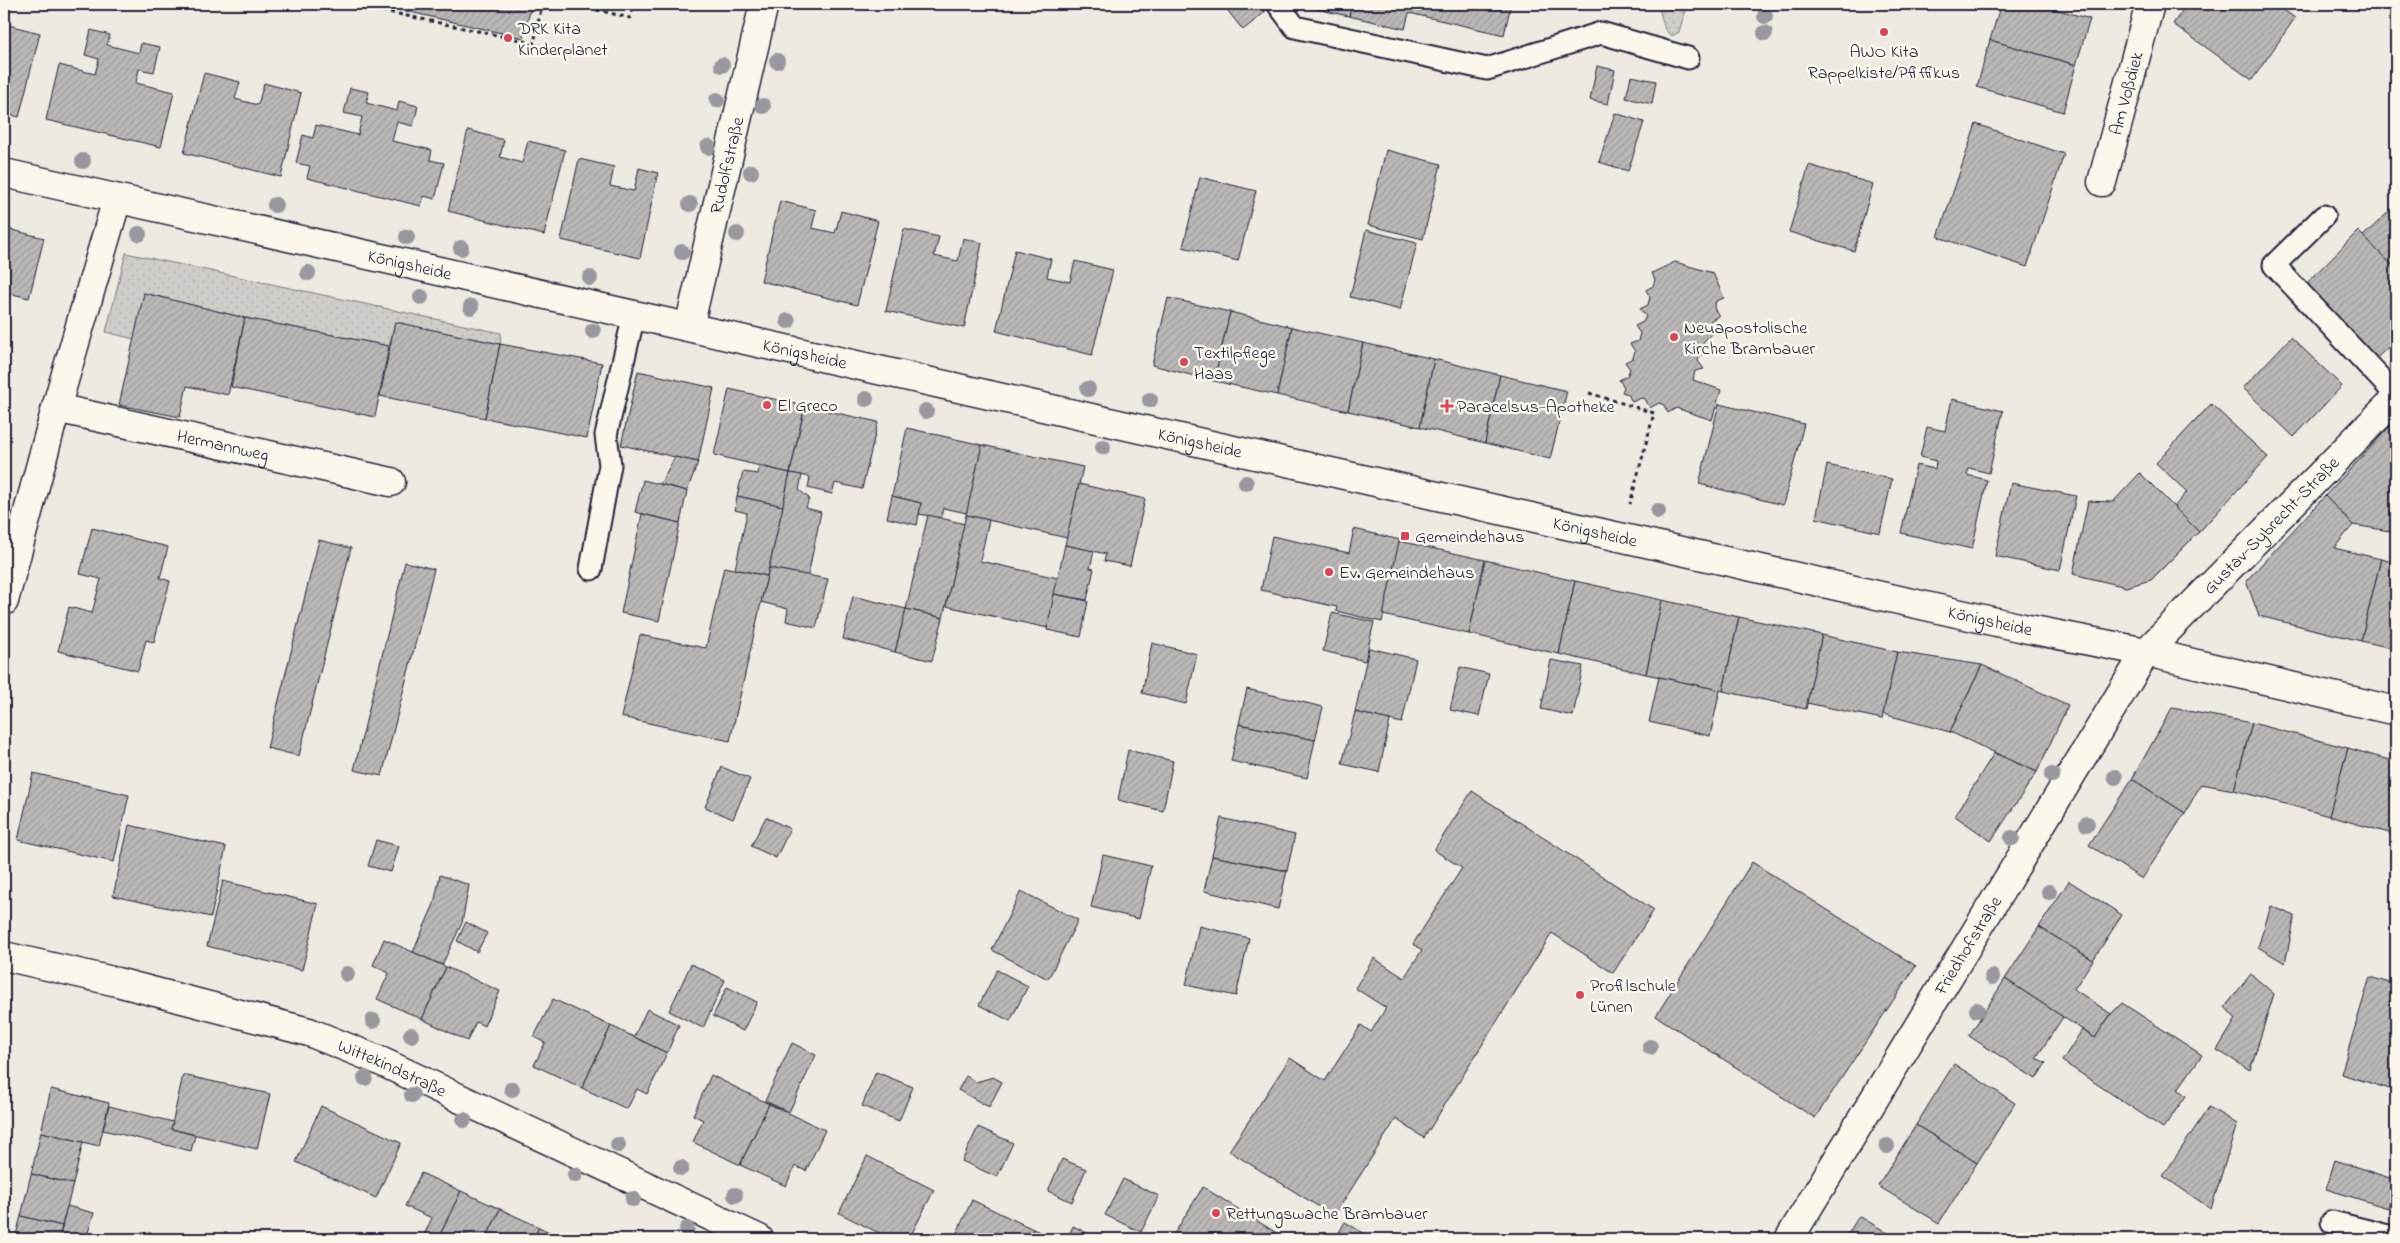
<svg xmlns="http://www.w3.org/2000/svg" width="2400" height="1243" viewBox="0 0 2400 1243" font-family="'Indie Flower',sans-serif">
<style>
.grass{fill:url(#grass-dots);stroke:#797882}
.building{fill:url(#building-hatch);stroke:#22223b}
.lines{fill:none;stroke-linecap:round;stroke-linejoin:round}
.lane-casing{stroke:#22223b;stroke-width:25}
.street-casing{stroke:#22223b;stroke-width:31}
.secondary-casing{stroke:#22223b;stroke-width:31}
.path{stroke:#22223b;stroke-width:3;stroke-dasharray:4 4;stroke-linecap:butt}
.lane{stroke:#fbf7ec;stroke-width:21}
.street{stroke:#fbf7ec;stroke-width:28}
.secondary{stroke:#fbf7ec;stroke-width:28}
.tree{fill:#9a989e}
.poi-dot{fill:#d1495b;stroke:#fbf7ec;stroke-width:2}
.labels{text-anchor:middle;stroke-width:5;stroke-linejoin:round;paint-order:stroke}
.poi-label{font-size:18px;fill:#22223b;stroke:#fbf7ec;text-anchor:start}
.street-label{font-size:18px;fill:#22223b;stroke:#fbf7ec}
</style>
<defs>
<pattern id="grass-dots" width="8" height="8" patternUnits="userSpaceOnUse" patternTransform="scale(1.25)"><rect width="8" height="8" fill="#d0cdc9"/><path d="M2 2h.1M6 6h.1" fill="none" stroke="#b2b0ae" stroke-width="1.8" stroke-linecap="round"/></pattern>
<pattern id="building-hatch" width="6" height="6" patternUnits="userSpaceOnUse" patternTransform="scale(1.25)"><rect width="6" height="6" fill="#bcb8b8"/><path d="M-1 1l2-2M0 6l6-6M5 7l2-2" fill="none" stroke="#a19e9f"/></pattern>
</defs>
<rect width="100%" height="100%" fill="#eeeae2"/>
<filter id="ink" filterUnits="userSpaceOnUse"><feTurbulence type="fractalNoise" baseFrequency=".02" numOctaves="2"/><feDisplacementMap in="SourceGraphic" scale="10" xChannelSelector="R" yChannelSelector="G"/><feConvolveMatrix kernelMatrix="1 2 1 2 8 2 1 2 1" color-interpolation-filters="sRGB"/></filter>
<g filter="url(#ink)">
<g class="grass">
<polygon points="1658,4 1687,4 1679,32 1672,36 1665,30"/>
<polygon points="126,253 501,333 500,344 395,322 389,346 245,318 144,293 134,339 106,332"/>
</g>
<g class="building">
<polygon points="375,4 532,4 523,38"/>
<polygon points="1227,4 1258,4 1265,12 1243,30 1224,6"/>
<polygon points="1304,4 1352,4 1349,16 1306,7"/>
<polygon points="1352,4 1511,4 1504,35 1409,13 1405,29 1349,16"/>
<polygon points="2001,4 2038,4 2090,19 2076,65 1990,40"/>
<polygon points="2187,4 2275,4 2295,18 2252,80 2173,24"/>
<polygon points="4,24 40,33 19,117 4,113"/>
<polygon points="91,30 110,35 107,45 139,53 141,43 160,47 154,72 139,69 136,83 174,92 161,147 46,120 59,65 95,74 99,59 85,55"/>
<polygon points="1990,40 2076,65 2063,112 1977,87"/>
<polygon points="1597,66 1615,70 1608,104 1590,100"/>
<polygon points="204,73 240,82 235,99 258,105 264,83 301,93 281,177 184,153"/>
<polygon points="1631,76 1656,81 1652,104 1626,98"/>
<polygon points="350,88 369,92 366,103 397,111 399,101 418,106 413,126 397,122 392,141 432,150 430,160 444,163 435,199 424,196 421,206 307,178 310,166 296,163 303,135 313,138 316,125 358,135 362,117 344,113"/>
<polygon points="1615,113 1644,122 1628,171 1599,162"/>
<polygon points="1976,124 2064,154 2027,267 1938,237"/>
<polygon points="468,130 504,140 500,157 522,163 528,141 565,150 544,235 448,211"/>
<polygon points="1386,150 1441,164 1423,239 1368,225"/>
<polygon points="579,159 614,167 610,186 634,191 639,168 658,173 640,258 561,240"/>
<polygon points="1809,165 1873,184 1854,251 1789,232"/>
<polygon points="1200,177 1256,191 1238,261 1183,247"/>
<polygon points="780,201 816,210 812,228 835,233 841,211 878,221 857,305 761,281"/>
<polygon points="2396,205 2396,269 2363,236"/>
<polygon points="4,228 44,238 29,298 4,292"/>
<polygon points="904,229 939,237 934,256 958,261 963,238 982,243 964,328 886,311"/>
<polygon points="1366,230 1417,243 1400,310 1350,297"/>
<polygon points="2358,231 2396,269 2396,339 2374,361 2301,289"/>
<polygon points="1015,250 1051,259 1047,277 1070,282 1075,261 1113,270 1092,355 996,331"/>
<polygon points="1675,262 1713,273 1724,298 1716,301 1714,308 1719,316 1711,320 1709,326 1713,332 1703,342 1709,350 1699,356 1698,361 1704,369 1695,371 1693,380 1721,390 1712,420 1676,408 1668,413 1664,405 1659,403 1650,408 1645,399 1641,398 1632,402 1628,394 1622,392 1624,387 1619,380 1627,376 1630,369 1625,362 1633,358 1635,351 1630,344 1638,341 1640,333 1635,326 1643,322 1646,316 1640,309 1648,305 1650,297 1646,290 1653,286 1655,280 1652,273"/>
<polygon points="144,293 245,318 228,395 187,386 180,417 119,405"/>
<polygon points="1168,298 1230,312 1214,381 1152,365"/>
<polygon points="1230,312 1292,327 1277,395 1214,381"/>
<polygon points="245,318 389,346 375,417 231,387"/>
<polygon points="395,322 500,344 485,418 380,396"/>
<polygon points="1292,327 1363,343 1348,411 1277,395"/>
<polygon points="2291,337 2342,386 2294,437 2243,388"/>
<polygon points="1363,343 1434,359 1420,427 1348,411"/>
<polygon points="500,344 602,363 587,438 485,418"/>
<polygon points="1434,359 1500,375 1485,443 1420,427"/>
<polygon points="638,371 714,388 698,462 621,445"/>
<polygon points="1500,375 1567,391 1550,459 1485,443"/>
<polygon points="729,389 805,406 790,473 714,455"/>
<polygon points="1952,399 2003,411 1989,473 1969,468 1967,475 1987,480 1972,549 1901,533 1916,465 1935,469 1936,461 1920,457 1927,427 1945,431"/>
<polygon points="1719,404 1804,424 1783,505 1699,484"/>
<polygon points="2211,404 2268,457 2199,532 2173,508 2187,492 2156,463"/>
<polygon points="805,406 878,422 862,489 835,483 832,494 808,488 810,477 790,473"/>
<polygon points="2395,421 2396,532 2353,525 2325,496"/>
<polygon points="907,428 982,445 967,513 943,508 941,518 919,514 921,503 892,496"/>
<polygon points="982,445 1083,467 1067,538 966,515"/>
<polygon points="675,457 698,462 687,491 660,484"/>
<polygon points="1827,465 1892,479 1880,533 1816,518"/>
<polygon points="759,466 790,473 783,506 737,496 743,472 758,474"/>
<polygon points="790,473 802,475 799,490 809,498 806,508 821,512 808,576 769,568"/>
<polygon points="2140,473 2199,532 2151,580 2126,587 2073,574 2088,501 2113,502"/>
<polygon points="643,480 687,491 680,523 635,512"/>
<polygon points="2011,483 2076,496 2060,570 1995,556"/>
<polygon points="1079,484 1145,499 1130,566 1104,561 1106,554 1065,545"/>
<polygon points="737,496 783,506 767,576 735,569 747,513 735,510"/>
<polygon points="892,496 921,503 917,525 887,518"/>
<polygon points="2325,496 2353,525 2334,548 2381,559 2361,641 2259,616 2246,581"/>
<polygon points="642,514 680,523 659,621 621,613"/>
<polygon points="928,515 965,524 943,618 906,609"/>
<polygon points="966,515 989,520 980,561 1058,578 1048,628 946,606"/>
<polygon points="92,528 168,547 160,578 170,581 154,642 146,640 138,671 58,651 69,607 92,613 101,579 80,574"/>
<polygon points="1354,529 1400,540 1382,622 1336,611 1337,607 1261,590 1272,536 1349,553"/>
<polygon points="319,540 351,548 299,756 267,748"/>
<polygon points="1399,541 1485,560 1469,634 1383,615"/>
<polygon points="1065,545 1094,551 1090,568 1094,569 1087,600 1054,594"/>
<polygon points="2381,559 2396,563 2396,649 2361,641"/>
<polygon points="1485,560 1575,581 1559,654 1469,634"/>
<polygon points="405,562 434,569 382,776 354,770"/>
<polygon points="724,567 767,576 730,741 621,717 640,635 706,648"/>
<polygon points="769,568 828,579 816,628 786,621 788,609 761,602"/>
<polygon points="1575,581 1662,600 1646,674 1559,654"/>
<polygon points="1054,594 1088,601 1081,637 1047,630"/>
<polygon points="853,596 906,609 895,652 843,639"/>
<polygon points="1662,600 1739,617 1723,691 1646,674"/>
<polygon points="906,609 943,618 932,661 895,652"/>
<polygon points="1332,613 1374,622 1365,661 1323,651"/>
<polygon points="1739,617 1822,635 1806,709 1723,691"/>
<polygon points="1822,635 1897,652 1882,719 1807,703"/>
<polygon points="1152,643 1197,654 1186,704 1142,693"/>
<polygon points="1369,648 1416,659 1402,723 1355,712"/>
<polygon points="1897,652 1982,665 1950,732 1883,714"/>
<polygon points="1551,660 1583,666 1573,716 1541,709"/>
<polygon points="1982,665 2068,705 2037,772 1950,732"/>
<polygon points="1460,667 1489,674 1479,716 1450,710"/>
<polygon points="1659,677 1720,690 1710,736 1649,722"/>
<polygon points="1247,689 1323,707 1315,740 1239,724"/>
<polygon points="2172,708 2252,723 2234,790 2201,784 2185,813 2132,779"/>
<polygon points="1355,712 1390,720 1379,772 1342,764"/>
<polygon points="2252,723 2348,748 2329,816 2234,790"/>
<polygon points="1239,724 1315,740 1307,778 1231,761"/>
<polygon points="2348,748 2396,762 2396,835 2329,816"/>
<polygon points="1128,750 1173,761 1163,811 1118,800"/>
<polygon points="1994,753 2037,772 1991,841 1955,816"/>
<polygon points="722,767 750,779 733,819 705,807"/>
<polygon points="33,773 129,795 114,862 18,840"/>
<polygon points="2132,779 2185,813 2142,879 2089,845"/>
<polygon points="1472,791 1654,910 1613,973 1552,933 1424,1138 1396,1119 1334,1216 1229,1151 1290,1058 1325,1081 1361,1025 1371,1032 1386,1008 1355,988 1374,958 1404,978 1422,950 1413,944 1462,868 1434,850"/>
<polygon points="766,817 790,829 776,858 751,846"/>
<polygon points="1221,818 1295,835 1287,871 1212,856"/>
<polygon points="129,825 226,847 211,917 113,896"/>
<polygon points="376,840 399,846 391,872 368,866"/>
<polygon points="1103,855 1151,866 1139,919 1091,907"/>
<polygon points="1212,856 1287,871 1278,909 1204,891"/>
<polygon points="1752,862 1916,966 1815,1118 1656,1016"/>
<polygon points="440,875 469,885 462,923 442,965 413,952 434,904"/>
<polygon points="223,881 318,904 302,970 207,946"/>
<polygon points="2069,881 2122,915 2093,960 2039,927"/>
<polygon points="1021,891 1078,920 1048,979 992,950"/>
<polygon points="2271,906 2295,916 2285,963 2258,947"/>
<polygon points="466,922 487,933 477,952 457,941"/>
<polygon points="1199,926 1249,938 1236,996 1186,985"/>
<polygon points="2039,927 2093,960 2074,989 2111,1014 2095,1038 2005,979"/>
<polygon points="384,939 446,967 422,1019 377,999 389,973 373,965"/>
<polygon points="691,964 725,980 703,1028 669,1011"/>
<polygon points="446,967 500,991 484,1026 476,1022 467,1041 422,1019"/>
<polygon points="997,970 1028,986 1010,1021 979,1005"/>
<polygon points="2251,974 2274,994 2250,1070 2217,1050 2236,1019 2225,1007"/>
<polygon points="2370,977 2396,985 2396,1091 2341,1074"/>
<polygon points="2005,979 2063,1017 2036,1058 2046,1063 2036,1079 1969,1036"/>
<polygon points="727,987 757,1002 743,1031 713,1016"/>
<polygon points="553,999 611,1026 582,1088 534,1065 545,1043 534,1037"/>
<polygon points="2122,1003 2202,1055 2178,1089 2186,1096 2163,1128 2062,1061 2082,1030 2095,1038 2111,1014"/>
<polygon points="647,1009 679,1025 667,1053 634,1037"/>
<polygon points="611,1026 667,1053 647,1094 637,1089 627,1109 582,1088"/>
<polygon points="792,1043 816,1055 789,1112 765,1101"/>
<polygon points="1954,1064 2015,1103 1977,1163 1916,1125"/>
<polygon points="876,1072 913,1087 899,1121 862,1106"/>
<polygon points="183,1075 270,1094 257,1149 171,1129"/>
<polygon points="711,1075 769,1104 740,1165 693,1142 703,1120 693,1115"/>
<polygon points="966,1076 976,1082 993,1077 1002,1082 989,1107 958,1090"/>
<polygon points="51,1089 109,1103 99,1146 41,1132"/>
<polygon points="769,1104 825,1130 806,1171 795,1166 786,1186 740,1165"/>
<polygon points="109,1106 173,1122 171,1129 195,1135 191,1151 103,1130"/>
<polygon points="321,1106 401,1143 376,1198 296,1162"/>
<polygon points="2209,1107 2237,1124 2211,1209 2163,1176"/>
<polygon points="1916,1125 1977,1163 1939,1223 1878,1186"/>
<polygon points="978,1127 1013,1143 997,1177 962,1161"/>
<polygon points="41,1132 83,1142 73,1184 31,1174"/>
<polygon points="867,1156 934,1190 909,1239 891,1239 839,1213"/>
<polygon points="1062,1159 1086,1169 1072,1202 1048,1191"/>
<polygon points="2335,1160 2396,1180 2388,1208 2326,1189"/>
<polygon points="421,1173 461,1191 438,1239 422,1239 432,1218 405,1206"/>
<polygon points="31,1174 73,1184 62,1226 21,1216"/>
<polygon points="1123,1179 1159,1196 1141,1232 1105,1215"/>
<polygon points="1203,1187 1286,1239 1171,1239"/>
<polygon points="461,1191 500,1209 486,1239 476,1239 461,1233 458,1239 438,1239"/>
<polygon points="972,1200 1033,1229 1028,1239 954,1239"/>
<polygon points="67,1206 94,1213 86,1239 59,1239"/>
<polygon points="500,1209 539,1227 533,1239 486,1239"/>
<polygon points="21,1216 62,1226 59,1239 15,1239"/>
<polygon points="1859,1216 1898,1239 1845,1239"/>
<polygon points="1345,1222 1373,1239 1335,1239"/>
<polygon points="1073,1226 1095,1237 1094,1239 1067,1239"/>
<polygon points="539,1227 564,1239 533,1239"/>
<polygon points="1033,1229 1056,1239 1028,1239"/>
</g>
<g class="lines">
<g class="lane-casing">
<g id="lane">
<polyline points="1278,4 1295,27 1487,69 1601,33 1688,58"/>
<polyline points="2324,216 2274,265 2396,395"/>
<polyline points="591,569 610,465 606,435 634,315"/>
<polyline points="2332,1222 2396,1238"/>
</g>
</g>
<g class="street-casing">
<g id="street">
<path id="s1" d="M2102 182 2150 4"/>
<path id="s2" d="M689 327 764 4"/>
<path id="s3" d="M56 408 391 482"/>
<polyline points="4,601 56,408 117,199"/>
<path id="s4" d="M4 956 117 982 309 1032 378 1060 759 1239"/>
<path id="s5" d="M1789 1239 2146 652 2396 398"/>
</g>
</g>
<g class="secondary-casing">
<g id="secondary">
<path id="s6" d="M4 173 2023 628 2146 652 2396 711"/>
</g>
</g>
<g class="path">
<polyline points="351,4 534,43 542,4"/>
<polyline points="573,4 630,18 634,5"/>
<polyline points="1589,393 1654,413 1630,504"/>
</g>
<use href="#lane" class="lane"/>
<use href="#street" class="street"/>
<use href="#secondary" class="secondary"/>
</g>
<g class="tree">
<circle cx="1765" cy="16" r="8"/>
<circle cx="1765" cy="33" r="8"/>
<circle cx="777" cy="61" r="8"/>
<circle cx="722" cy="65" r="8"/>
<circle cx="717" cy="100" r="8"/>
<circle cx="763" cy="106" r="8"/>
<circle cx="708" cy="147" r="8"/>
<circle cx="83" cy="161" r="8"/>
<circle cx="751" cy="172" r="8"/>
<circle cx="690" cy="204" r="8"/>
<circle cx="275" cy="205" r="8"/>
<circle cx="139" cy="234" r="8"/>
<circle cx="737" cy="234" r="8"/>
<circle cx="407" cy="237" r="8"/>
<circle cx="461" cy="248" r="8"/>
<circle cx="682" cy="252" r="8"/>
<circle cx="308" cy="273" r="8"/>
<circle cx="590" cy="278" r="8"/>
<circle cx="421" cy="297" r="8"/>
<circle cx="471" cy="307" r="8"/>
<circle cx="788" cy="321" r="8"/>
<circle cx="593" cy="331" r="8"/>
<circle cx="1088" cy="389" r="8"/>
<circle cx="866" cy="399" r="8"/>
<circle cx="1150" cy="400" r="8"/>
<circle cx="926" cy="411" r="8"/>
<circle cx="1103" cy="447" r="8"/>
<circle cx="1246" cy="483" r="8"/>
<circle cx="1658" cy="511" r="8"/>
<circle cx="2052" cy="775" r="8"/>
<circle cx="2115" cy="777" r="8"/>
<circle cx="2087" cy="824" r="8"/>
<circle cx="2012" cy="838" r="8"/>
<circle cx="2049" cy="892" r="8"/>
<circle cx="347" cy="974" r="8"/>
<circle cx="1992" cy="977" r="8"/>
<circle cx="1977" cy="1010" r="8"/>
<circle cx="373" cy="1021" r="8"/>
<circle cx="411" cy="1035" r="8"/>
<circle cx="1650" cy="1047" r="8"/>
<circle cx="365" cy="1078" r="8"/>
<circle cx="512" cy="1089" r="8"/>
<circle cx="412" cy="1095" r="8"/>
<circle cx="464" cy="1120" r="8"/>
<circle cx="618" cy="1145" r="8"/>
<circle cx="1887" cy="1146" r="8"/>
<circle cx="681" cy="1168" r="8"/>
<circle cx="575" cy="1175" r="8"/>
<circle cx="735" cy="1195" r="8"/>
<circle cx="633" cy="1199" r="8"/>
<circle cx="687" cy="1229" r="8"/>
</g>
</g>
<g class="poi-dot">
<circle cx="1884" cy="32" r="5"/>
<circle cx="508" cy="38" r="5"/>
<circle cx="1674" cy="337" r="5"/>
<circle cx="1184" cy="362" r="5"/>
<circle cx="767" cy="405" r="5"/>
<path d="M1444.5 398.5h5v5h5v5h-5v5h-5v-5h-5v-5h5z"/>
<rect x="1400" y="531" width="10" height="10" rx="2.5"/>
<circle cx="1329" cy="572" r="5"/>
<circle cx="1580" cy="995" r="5"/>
<circle cx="1216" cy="1213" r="5"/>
</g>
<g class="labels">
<g class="poi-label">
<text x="518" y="34">DRK Kita<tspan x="518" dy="21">Kinderplanet</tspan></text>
<text x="1884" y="57" text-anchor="middle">AWO Kita<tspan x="1884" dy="21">Rappelkiste/Pfiffikus</tspan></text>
<text x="1684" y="333">Neuapostolische<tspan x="1684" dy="21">Kirche Brambauer</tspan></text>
<text x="1194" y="358">Textilpflege<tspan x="1194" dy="21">Haas</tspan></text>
<text x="777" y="411">El Greco</text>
<text x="1457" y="412">Paracelsus-Apotheke</text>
<text x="1415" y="542">Gemeindehaus</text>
<text x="1339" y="578">Ev. Gemeindehaus</text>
<text x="1590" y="991">Profilschule<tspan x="1590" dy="21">Lünen</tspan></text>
<text x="1226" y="1219">Rettungswache Brambauer</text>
</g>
<g class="street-label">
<text dy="6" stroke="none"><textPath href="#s1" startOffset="92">Am Voßdiek</textPath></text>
<text dy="6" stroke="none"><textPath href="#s2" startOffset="166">Rudolfstraße</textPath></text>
<text dy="6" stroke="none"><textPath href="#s6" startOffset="416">Königsheide</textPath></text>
<text dy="6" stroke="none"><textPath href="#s6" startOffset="821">Königsheide</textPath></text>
<text dy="6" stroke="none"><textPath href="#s6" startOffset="1226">Königsheide</textPath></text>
<text dy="6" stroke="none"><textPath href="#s3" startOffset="171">Hermannweg</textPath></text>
<text dy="6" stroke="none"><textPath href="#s5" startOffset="865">Gustav-Sybrecht-Straße</textPath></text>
<text dy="6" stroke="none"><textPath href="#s6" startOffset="1631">Königsheide</textPath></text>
<text dy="6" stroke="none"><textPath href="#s6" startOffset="2036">Königsheide</textPath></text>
<text dy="6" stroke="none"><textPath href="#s5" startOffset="344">Friedhofstraße</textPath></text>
<text dy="6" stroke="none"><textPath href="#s4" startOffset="405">Wittekindstraße</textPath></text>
</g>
</g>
<rect width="2400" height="1243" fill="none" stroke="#fbf7ec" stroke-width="20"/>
<rect x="10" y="10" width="2380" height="1223" fill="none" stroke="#22223b" stroke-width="2" filter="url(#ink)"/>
</svg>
